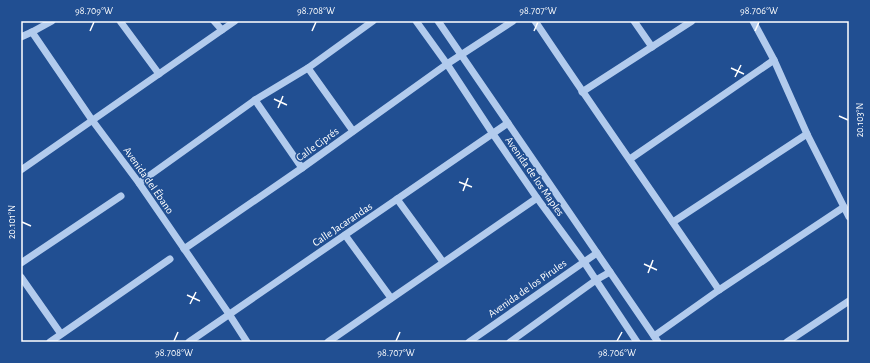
<svg xmlns="http://www.w3.org/2000/svg" width="870" height="363" viewBox="0 0 870 363" font-family="'Alegreya Sans',sans-serif">
<style>
.lines{fill:none;stroke-linecap:round;stroke-linejoin:round}
.minor{stroke:#b2cbed;stroke-width:7}
.ticks{fill:none;stroke:#fff;stroke-width:1.5}
.labels{text-anchor:middle;stroke-width:3;stroke-linejoin:round;paint-order:stroke}
.street-label{font-size:11px;fill:#fff;stroke:#214f92}
.neatline{fill:none;stroke:#fff;stroke-width:1.5}
.ticks-label{font-size:10px;text-anchor:middle;fill:#fff}
</style>
<rect width="100%" height="100%" fill="#214f92"/>
<g class="lines">
<g class="minor">
<polyline points="120,21 159,74"/>
<polyline points="214,21 222,30"/>
<polyline points="416,21 447,64 493,134 537,198 584,262 637,342"/>
<polyline points="438,21 658,342"/>
<path d="M535 21C595 111 658 200 719 290"/>
<polyline points="634,21 652,47"/>
<polyline points="753,21 774,60 807,134 849,217"/>
<polyline points="32,32 92,120 139,183 229,314 247,342"/>
<polyline points="21,37 32,32 52,21"/>
<polyline points="308,68 353,131"/>
<polyline points="582,92 692,21"/>
<polyline points="255,100 302,168"/>
<polyline points="630,159 774,60"/>
<polyline points="21,170 235,21"/>
<polyline points="139,183 255,100 308,68 373,21"/>
<polyline points="397,199 443,262"/>
<polyline points="673,222 807,134"/>
<polyline points="345,235 391,298"/>
<polyline points="184,249 302,168 447,64 513,21"/>
<polyline points="21,263 121,196"/>
<polyline points="21,277 61,334"/>
<polyline points="654,336 719,290 844,207"/>
<polyline points="50,342 170,259"/>
<polyline points="189,342 508,123"/>
<polyline points="328,342 537,198"/>
<polyline points="469,342 597,253"/>
<polyline points="510,342 596,280 610,272"/>
<polyline points="787,342 849,301"/>
</g>
</g>
<path class="ticks" d="M90 31 94 22M312 31 316 22M534 31 538 22M755 31 759 22M731 68 744 74M735 77 741 65M274 99 287 105M278 108 283 96M839 116 848 120M459 182 472 187M463 191 468 178M22 222 31 226M644 264 657 270M648 273 653 260M187 295 200 301M190 304 196 292M174 341 178 332M396 341 400 332M617 341 622 332"/>
<g class="labels">
<g class="street-label">
<text transform="translate(317 144) rotate(-36)" y="4">Calle Ciprés</text>
<text transform="translate(535 176) rotate(55)" y="4">Avenida de los Maples</text>
<text transform="translate(149 180) rotate(55)" y="4">Avenida del Ébano</text>
<text transform="translate(342 224) rotate(-34)" y="4">Calle Jacarandas</text>
<text transform="translate(527 288) rotate(-35)" y="4">Avenida de los Pirules</text>
</g>
</g>
<rect width="870" height="363" fill="none" stroke="#214f92" stroke-width="44"/>
<rect x="22" y="22" width="826" height="319" class="neatline"/>
<g class="ticks-label">
<text x="94" y="14">98.709°W</text>
<text x="316" y="14">98.708°W</text>
<text x="538" y="14">98.707°W</text>
<text x="759" y="14">98.706°W</text>
<text transform="translate(859 120) rotate(-90)" y="4">20.103°N</text>
<text transform="translate(11 222) rotate(-90)" y="4">20.101°N</text>
<text x="174" y="356">98.708°W</text>
<text x="396" y="356">98.707°W</text>
<text x="617" y="356">98.706°W</text>
</g>
</svg>
